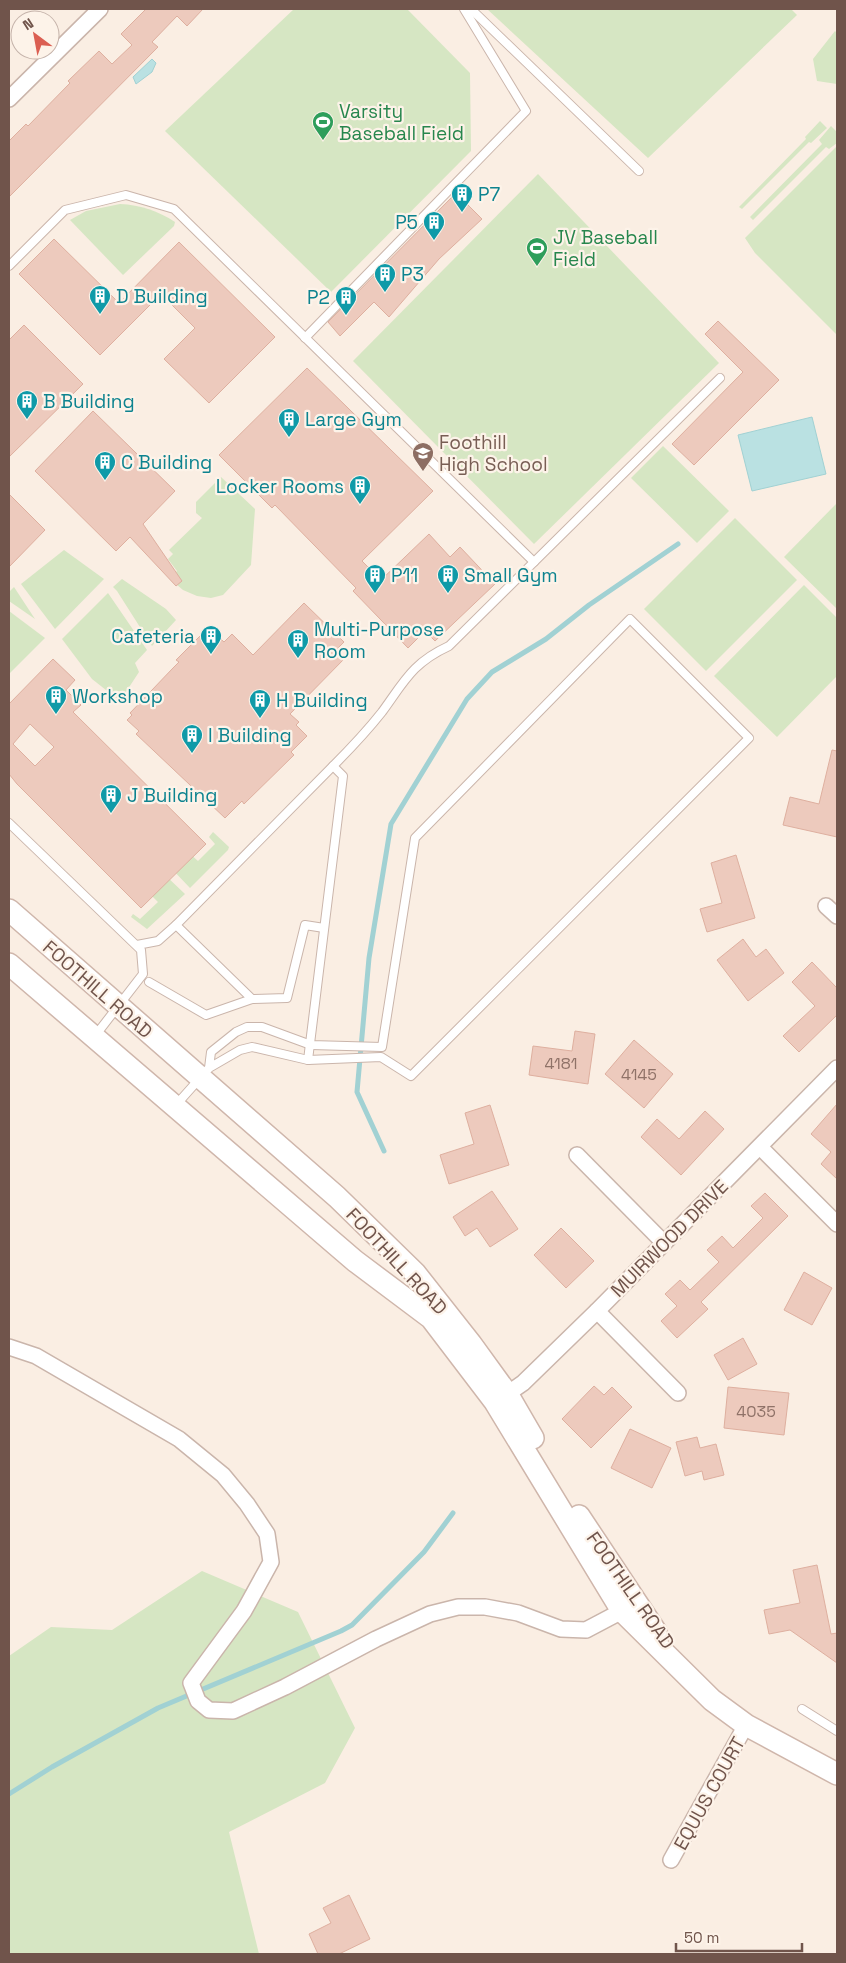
<svg xmlns="http://www.w3.org/2000/svg" width="846" height="1963" viewBox="0 0 846 1963" font-family="'Space Grotesk',sans-serif">
<style>
.green{fill:#d6e6c3}
.water{fill:#bae1e2;stroke:#a1d1d3}
.lines{fill:none;stroke-linecap:round;stroke-linejoin:round}
.stream{stroke:#a1d1d3;stroke-width:5}
.building{fill:#edcabd;stroke:#deaf9f;fill-rule:evenodd}
.lane-casing{stroke:#cab5ab;stroke-width:10}
.street-casing{stroke:#cab5ab;stroke-width:18}
.secondary-casing{stroke:#cfb6ab;stroke-width:24}
.lane{stroke:#fff;stroke-width:8}
.street{stroke:#fff;stroke-width:15}
.secondary{stroke:#fff;stroke-width:21}
.labels{text-anchor:middle;stroke-width:4.5;stroke-linejoin:round;paint-order:stroke}
.number-label{font-size:16px;fill:#8f7268}
.leisure-label{font-size:19px;fill:#27864d;stroke:#fdf3e9;text-anchor:start}
.culture-label{font-size:19px;fill:#0d838f;stroke:#fdf3e9;text-anchor:start}
.education-label{font-size:19px;fill:#785e54;stroke:#fdf3e9;text-anchor:start}
.street-label{font-size:19px;fill:#70544b;stroke:#fdf3e9}
</style>
<rect width="100%" height="100%" fill="#faeee3"/>
<g class="green">
<polygon points="294,9 407,9 470,73 471,151 331,292 165,131"/>
<polygon points="487,9 791,9 797,15 648,158"/>
<polygon points="835,31 837,33 837,84 817,81 813,59"/>
<polygon points="820,121 827,128 811,143 809,142 742,209 739,207 806,139 805,137"/>
<polygon points="831,126 837,132 837,143 829,149 826,147 753,220 750,217 822,144 819,140"/>
<polygon points="837,146 837,335 755,253 745,238"/>
<polygon points="538,174 719,363 534,544 353,361"/>
<path d="M120 204C141 205 158 211 175 222L174 226 123 275 70 220 86 211Z"/>
<polygon points="663,446 729,511 697,543 631,478"/>
<polygon points="221,477 255,509 251,565 223,595 211,598 197,596 183,590 169,578 177,571 168,559 173,554 169,550 202,518 196,513 196,502"/>
<polygon points="837,503 837,609 784,557"/>
<polygon points="735,518 797,580 706,671 644,609"/>
<polygon points="64,550 104,579 55,629 21,584"/>
<polygon points="122,579 166,609 176,620 152,646 117,591 113,587"/>
<polygon points="804,585 837,618 837,676 777,737 714,676"/>
<polygon points="14,587 35,619 9,601 9,592"/>
<polygon points="108,593 147,650 135,663 139,672 120,701 92,679 62,639"/>
<polygon points="9,611 45,638 9,674"/>
<polygon points="213,832 229,847 228,850 190,888 171,868 188,852 198,861 215,844 209,837"/>
<polygon points="165,875 185,894 147,929 131,917 133,914 140,919 158,902 149,893"/>
<polygon points="202,1571 298,1612 355,1728 325,1783 229,1832 259,1954 9,1954 9,1656 51,1627 112,1630"/>
</g>
<g class="water">
<polygon points="152,59 156,63 152,72 136,84 133,77"/>
<polygon points="812,417 826,474 752,491 738,435"/>
</g>
<g class="lines">
<g class="stream">
<polyline points="384,1151 357,1092 369,958 391,824 467,699 492,672 546,639 589,605 678,544"/>
<polyline points="9,1794 52,1767 158,1708 341,1631 352,1625 424,1552 453,1513"/>
</g>
</g>
<g class="building">
<polygon points="146,9 203,9 187,26 177,16 152,42 158,47 9,197 9,141 26,124 28,126 70,83 68,81 99,51 112,64 132,45 121,34"/>
<polygon points="456,193 482,219 439,259 389,317 374,302 340,336 328,322"/>
<polygon points="54,239 119,303 179,242 275,337 209,403 164,359 195,328 161,294 100,355 19,274"/>
<polygon points="718,321 779,380 694,465 672,444 743,372 705,334"/>
<polygon points="24,325 83,384 9,457 9,340"/>
<polygon points="307,368 433,491 362,561 381,580 429,534 450,557 460,547 495,584 435,641 425,631 408,648 353,591 356,588 275,505 272,508 219,455"/>
<polygon points="93,411 175,491 143,524 182,581 176,586 130,537 116,551 35,471"/>
<polygon points="9,494 45,530 9,567"/>
<polygon points="304,603 344,642 336,650 345,658 290,714 299,722 296,725 307,736 291,752 294,755 244,804 242,801 225,818 136,734 139,731 127,720 132,715 130,713 173,668 179,662 176,660 203,633 208,638 214,633 224,642 232,634 253,655"/>
<path d="M53 659 75 680 66 690 81 705 73 712 206 844 141 908 17 784 9 774V704ZM30 724 54 747 35 766 13 744Z"/>
<polygon points="832,750 837,751 837,837 783,825 790,797 819,804"/>
<polygon points="736,855 755,918 707,932 700,909 722,903 711,863"/>
<polygon points="743,939 756,957 766,949 784,973 748,1001 717,960"/>
<polygon points="812,962 837,988 837,1015 799,1052 783,1036 815,1006 792,982"/>
<polygon points="575,1031 595,1034 588,1084 529,1075 533,1046 572,1051"/>
<polygon points="634,1040 673,1074 644,1108 605,1074"/>
<polygon points="837,1104 837,1179 821,1164 831,1152 811,1134"/>
<polygon points="490,1105 509,1165 449,1184 440,1155 474,1144 465,1113"/>
<polygon points="705,1111 724,1129 681,1175 641,1137 657,1119 679,1139"/>
<polygon points="492,1191 518,1229 490,1247 477,1228 465,1236 453,1217"/>
<polygon points="765,1193 788,1216 701,1302 708,1309 677,1338 661,1321 677,1306 665,1294 680,1280 690,1290 719,1262 707,1250 722,1236 733,1248 763,1218 751,1206"/>
<polygon points="561,1228 594,1261 566,1288 534,1255"/>
<polygon points="804,1272 832,1288 812,1325 784,1310"/>
<polygon points="743,1338 757,1364 728,1380 714,1355"/>
<polygon points="594,1386 604,1395 612,1387 632,1407 591,1448 562,1419"/>
<polygon points="728,1387 789,1393 784,1435 724,1428"/>
<polygon points="630,1429 671,1448 652,1488 611,1468"/>
<polygon points="697,1437 700,1448 716,1444 724,1475 704,1480 702,1471 685,1476 676,1442"/>
<polygon points="817,1565 831,1634 837,1633 837,1663 790,1630 769,1634 764,1610 800,1603 793,1570"/>
<polygon points="349,1895 370,1939 339,1954 318,1954 309,1934 331,1923 323,1908"/>
</g>
<g class="lines">
<g class="lane-casing">
<g id="lane">
<polyline points="471,9 639,171"/>
<polyline points="9,266 65,210 126,195 174,209 534,562 720,378"/>
<polyline points="305,338 526,111 464,9"/>
<path d="M333 766C350 749 367 731 382 712 404 682 412 663 449 646L534 562"/>
<polyline points="9,823 141,950 143,974 95,1036"/>
<polyline points="137,945 158,941 176,925"/>
<polyline points="149,982 206,1015 252,999 287,998 305,925 324,928"/>
<polyline points="252,999 176,925 333,766 343,776 308,1060"/>
<polyline points="176,1105 209,1068 240,1050 252,1047 308,1060 381,1057 411,1076 749,738 630,619 415,838 382,1047 311,1045 262,1027 247,1027 236,1032 211,1052 209,1068"/>
<polyline points="802,1709 837,1731"/>
</g>
</g>
<g class="street-casing">
<g id="street">
<polyline points="9,99 100,9"/>
<polyline points="826,906 837,916"/>
<polyline points="760,1147 837,1224"/>
<polyline points="577,1155 664,1243"/>
<polyline points="597,1311 678,1393"/>
<polyline points="9,1347 36,1356 179,1439 223,1475 247,1504 267,1534 271,1562 244,1611 191,1683 198,1701 209,1710 233,1711 285,1687 376,1639 430,1614 458,1607 485,1607 518,1613 561,1629 586,1630 622,1611"/>
<polyline points="500,1399 523,1383 597,1311 837,1068"/>
<polyline points="671,1860 746,1725"/>
</g>
</g>
<g class="secondary-casing">
<g id="secondary">
<polyline points="9,910 337,1197 415,1273 471,1344 508,1395 533,1438"/>
<polyline points="9,964 355,1261 431,1318 495,1402 622,1611 712,1700 746,1725 837,1774"/>
<polyline points="579,1516 656,1632"/>
</g>
</g>
<use href="#lane" class="lane"/>
<use href="#street" class="street"/>
<use href="#secondary" class="secondary"/>
</g>
<defs>
<g id="stadium-pin" transform="scale(1.125)"><path d="M0 17L-7.5 6A9.5 9.5 0 1 1 7.5 6Z" fill="#2e9e5b" stroke="#fdf3e9"/><path d="M0-5a6.5 5 0 1 0 0 10a6.5 5 0 1 0 0-10ZM-3.5-1.8h7v3.6h-7Z" fill="#fff"/></g>
<g id="building-pin" transform="scale(1.125)"><path d="M0 17L-7.5 6A9.5 9.5 0 1 1 7.5 6Z" fill="#0f9aa8" stroke="#fdf3e9"/><path d="M-4-6H4V6H1V3H-1V6H-4ZM-2.5-4.3h1.7v1.8h-1.7ZM.8-4.3h1.7v1.8H.8ZM-2.5-1h1.7V.8h-1.7ZM.8-1h1.7V.8H.8Z" fill="#fff"/></g>
<g id="school-pin" transform="scale(1.125)"><path d="M0 17L-7.5 6A9.5 9.5 0 1 1 7.5 6Z" fill="#8d6e63" stroke="#fdf3e9"/><path d="M0-5L7-2L0 1L-7-2ZM-4 1L0 2.5L4 1V4Q0 6-4 4Z" fill="#fff"/></g>
</defs>
<g fill-rule="evenodd">
<use href="#stadium-pin" x="323" y="122"/>
<use href="#building-pin" x="462" y="194"/>
<use href="#building-pin" x="434" y="222"/>
<use href="#stadium-pin" x="537" y="248"/>
<use href="#building-pin" x="385" y="274"/>
<use href="#building-pin" x="100" y="296"/>
<use href="#building-pin" x="346" y="297"/>
<use href="#building-pin" x="27" y="401"/>
<use href="#building-pin" x="289" y="419"/>
<use href="#school-pin" x="423" y="453"/>
<use href="#building-pin" x="105" y="462"/>
<use href="#building-pin" x="360" y="486"/>
<use href="#building-pin" x="375" y="575"/>
<use href="#building-pin" x="448" y="575"/>
<use href="#building-pin" x="211" y="636"/>
<use href="#building-pin" x="298" y="640"/>
<use href="#building-pin" x="56" y="696"/>
<use href="#building-pin" x="260" y="700"/>
<use href="#building-pin" x="192" y="735"/>
<use href="#building-pin" x="111" y="795"/>
</g>
<g class="labels">
<g class="number-label">
<text x="561" y="1069">4181</text>
<text x="639" y="1080">4145</text>
<text x="756" y="1417">4035</text>
</g>
<g class="leisure-label">
<text x="339" y="118">Varsity<tspan x="339" dy="22">Baseball Field</tspan></text>
<text x="553" y="244">JV Baseball<tspan x="553" dy="22">Field</tspan></text>
</g>
<g class="culture-label">
<text x="478" y="201">P7</text>
<text x="418" y="229" text-anchor="end">P5</text>
<text x="401" y="281">P3</text>
<text x="116" y="303">D Building</text>
<text x="330" y="304" text-anchor="end">P2</text>
<text x="43" y="408">B Building</text>
<text x="305" y="426">Large Gym</text>
<text x="121" y="469">C Building</text>
<text x="344" y="493" text-anchor="end">Locker Rooms</text>
<text x="391" y="582">P11</text>
<text x="464" y="582">Small Gym</text>
<text x="314" y="636">Multi-Purpose<tspan x="314" dy="22">Room</tspan></text>
<text x="195" y="643" text-anchor="end">Cafeteria</text>
<text x="72" y="703">Workshop</text>
<text x="276" y="707">H Building</text>
<text x="208" y="742">I Building</text>
<text x="127" y="802">J Building</text>
</g>
<g class="education-label">
<text x="439" y="449">Foothill<tspan x="439" dy="22">High School</tspan></text>
</g>
<g class="street-label">
<text transform="translate(98 989) rotate(41)" y="7">FOOTHILL ROAD</text>
<text transform="translate(669 1238) rotate(-45)" y="7">MUIRWOOD DRIVE</text>
<text transform="translate(397 1261) rotate(47)" y="7">FOOTHILL ROAD</text>
<text transform="translate(631 1590) rotate(55)" y="7">FOOTHILL ROAD</text>
<text transform="translate(709 1793) rotate(-61)" y="7">EQUUS COURT</text>
</g>
</g>
<rect width="846" height="1963" fill="none" stroke="#70544b" stroke-width="20"/>
<g transform="translate(35 35) rotate(328)"><circle r="24" fill="#fdf3e9" stroke="#c5b3aa"/>
<path d="M0-4L9 19L0 12L-9 19Z" fill="#db5f52"/>
<text y="-8" font-size="14" font-weight="bold" text-anchor="middle" fill="#70544b">N</text>
</g>
<path d="M676 1943v8h126v-8" fill="none" stroke="#70544b" stroke-width="2.5"/>
<text x="684" y="1943" font-size="15" fill="#70544b" stroke="#fdf3e9" stroke-width="4" paint-order="stroke">50 m</text>
</svg>
